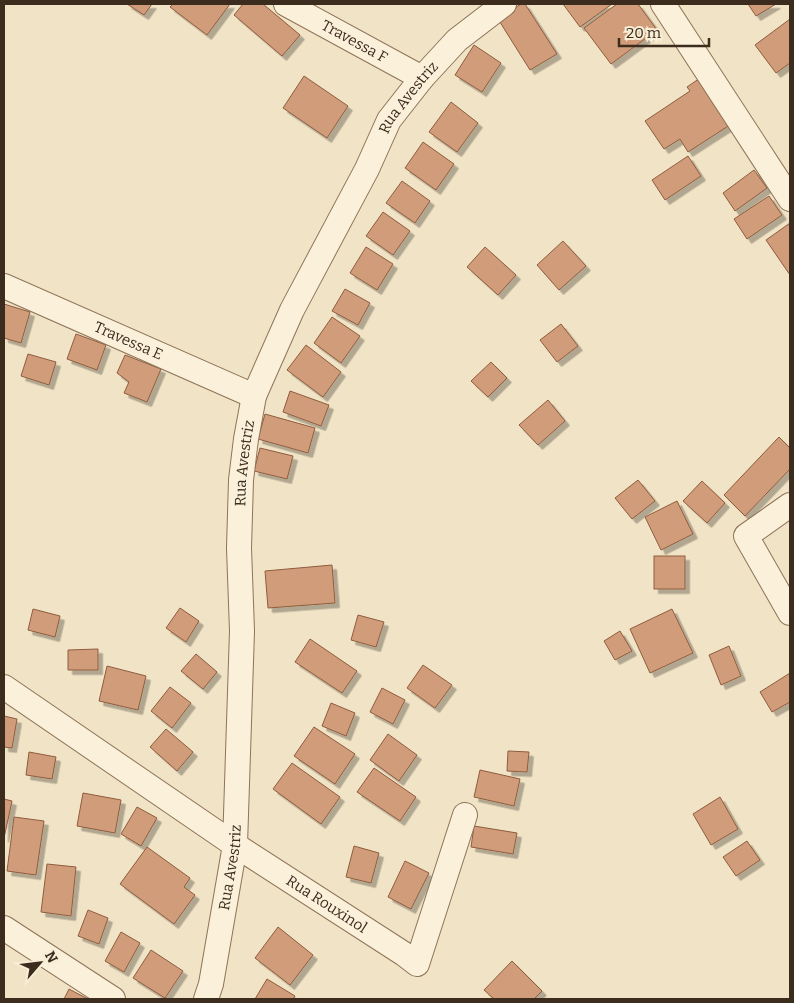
<svg xmlns="http://www.w3.org/2000/svg" width="794" height="1003" viewBox="0 0 794 1003" font-family="Bitter,serif">
<style>
.building{fill:#d19c79;stroke:#8e5c3e;filter:url(#shadow)}
.lines{fill:none;stroke-linecap:round;stroke-linejoin:round}
.street-casing{stroke:#8d745a;stroke-width:26}
.street{stroke:#fbf0d9;stroke-width:24}
.labels{text-anchor:middle;stroke-width:5;stroke-linejoin:round;paint-order:stroke}
.street-label{font-size:15px;fill:#3c2c1e;stroke:#f8edd5}
</style>
<defs>
<filter id="shadow"><feDropShadow dx="4.5" dy="4.5" stdDeviation="0" flood-color="#0004"/></filter>
</defs>
<rect width="100%" height="100%" fill="#f1e3c5"/>
<g class="building">
<polygon points="127,4 152,4 144,15"/>
<polygon points="173,4 230,4 207,35 170,7"/>
<polygon points="243,4 263,4 300,35 282,56 234,15"/>
<polygon points="521,4 525,4 557,54 530,70 498,19"/>
<polygon points="563,4 612,4 580,27"/>
<polygon points="617,4 638,4 657,30 611,64 584,28"/>
<polygon points="748,4 776,4 756,16"/>
<polygon points="790,19 790,63 776,73 755,45"/>
<polygon points="474,45 501,63 482,92 455,75"/>
<polygon points="304,76 348,106 327,138 283,108"/>
<polygon points="703,76 733,123 688,152 680,139 664,149 645,121 690,91 687,87"/>
<polygon points="451,102 478,123 457,152 429,132"/>
<polygon points="423,142 454,164 436,190 405,168"/>
<polygon points="688,156 701,176 665,200 652,180"/>
<polygon points="754,170 767,188 735,211 723,193"/>
<polygon points="402,181 430,201 415,223 386,203"/>
<polygon points="769,196 782,215 747,239 734,219"/>
<polygon points="383,212 410,231 393,255 366,236"/>
<polygon points="790,223 790,275 766,240"/>
<polygon points="563,241 586,266 559,290 537,265"/>
<polygon points="366,247 393,264 377,290 350,273"/>
<polygon points="485,247 516,275 498,295 467,267"/>
<polygon points="345,289 370,303 358,325 332,311"/>
<polygon points="4,304 30,312 21,343 4,338"/>
<polygon points="332,317 360,336 341,363 314,343"/>
<polygon points="561,324 578,346 557,362 540,340"/>
<polygon points="76,334 106,345 97,370 67,359"/>
<polygon points="306,345 341,372 323,397 287,370"/>
<polygon points="28,354 56,362 49,385 21,376"/>
<polygon points="125,355 161,369 147,402 124,393 129,382 117,373"/>
<polygon points="491,362 507,378 488,397 471,381"/>
<polygon points="290,391 329,405 321,426 283,412"/>
<polygon points="548,400 565,421 538,445 519,425"/>
<polygon points="265,414 315,428 308,453 258,439"/>
<polygon points="779,437 790,448 790,469 745,516 724,495"/>
<polygon points="260,448 293,456 287,479 254,471"/>
<polygon points="638,480 655,501 632,519 615,498"/>
<polygon points="702,481 725,503 707,523 683,501"/>
<polygon points="677,501 693,534 661,550 645,517"/>
<rect x="654" y="556" width="31" height="33"/>
<polygon points="332,565 335,603 268,608 265,571"/>
<polygon points="180,608 199,621 186,642 166,628"/>
<polygon points="33,609 60,616 55,637 28,630"/>
<polygon points="672,609 693,653 650,673 630,629"/>
<polygon points="358,615 384,622 376,647 351,640"/>
<polygon points="620,631 632,651 615,660 604,641"/>
<polygon points="310,639 357,671 342,693 295,662"/>
<polygon points="729,646 741,676 721,685 709,655"/>
<polygon points="98,649 98,670 68,670 68,650"/>
<polygon points="196,654 217,672 203,689 181,671"/>
<polygon points="423,665 452,685 435,708 407,688"/>
<polygon points="107,666 146,676 138,710 99,701"/>
<polygon points="790,673 790,702 772,712 760,692"/>
<polygon points="170,687 191,703 172,728 151,711"/>
<polygon points="382,688 405,700 393,724 370,712"/>
<polygon points="331,703 355,713 346,736 322,726"/>
<polygon points="4,716 17,719 12,748 4,747"/>
<polygon points="314,727 355,754 335,784 294,756"/>
<polygon points="166,729 193,752 177,771 150,747"/>
<polygon points="388,734 417,755 399,781 370,760"/>
<polygon points="508,751 529,752 527,772 507,771"/>
<polygon points="29,752 56,757 52,779 26,775"/>
<polygon points="292,763 340,797 321,824 273,789"/>
<polygon points="374,768 416,797 400,821 357,792"/>
<polygon points="480,770 520,779 514,806 474,797"/>
<polygon points="83,793 121,800 115,833 77,826"/>
<polygon points="720,797 738,829 711,845 693,814"/>
<polygon points="4,799 12,801 4,838"/>
<polygon points="137,807 157,818 141,846 121,834"/>
<polygon points="14,817 44,821 36,875 7,871"/>
<polygon points="474,826 517,833 513,854 471,847"/>
<polygon points="747,841 760,860 736,876 723,857"/>
<polygon points="354,846 379,853 371,883 346,877"/>
<polygon points="147,847 190,878 184,887 195,895 174,924 120,884"/>
<polygon points="405,861 429,873 411,909 388,897"/>
<polygon points="47,864 76,867 71,916 41,912"/>
<polygon points="88,910 108,918 99,944 78,936"/>
<polygon points="278,927 313,955 290,985 255,958"/>
<polygon points="121,932 140,943 124,972 105,961"/>
<polygon points="151,950 183,971 165,998 133,978"/>
<polygon points="512,961 542,991 534,999 494,999 484,990"/>
<polygon points="267,979 295,996 293,999 255,999"/>
<polygon points="69,989 88,999 64,999"/>
</g>
<g class="lines">
<g class="street-casing">
<g id="street">
<path id="s1" d="M286 4 422 78"/>
<polyline points="663,4 790,199"/>
<path id="s2" d="M4 286 254 396"/>
<polyline points="790,505 746,536 790,613"/>
<path id="s3" d="M4 687 235 845 404 954 417 964 465 815"/>
<polyline points="4,928 113,999"/>
<path id="s4" d="M206 999 211 984 235 845 242 631 239 548 241 480 246 439 254 396 292 310 367 169 389 120 422 78 457 40 504 4"/>
</g>
</g>
<use href="#street" class="street"/>
</g>
<g class="labels">
<g class="street-label">
<text dy="5" stroke="none"><textPath href="#s1" startOffset="78">Travessa F</textPath></text>
<text dy="5" stroke="none"><textPath href="#s4" startOffset="944">Rua Avestriz</textPath></text>
<text dy="5" stroke="none"><textPath href="#s2" startOffset="136">Travessa E</textPath></text>
<text dy="5" stroke="none"><textPath href="#s4" startOffset="539">Rua Avestriz</textPath></text>
<text dy="5" stroke="none"><textPath href="#s4" startOffset="134">Rua Avestriz</textPath></text>
<text dy="5" stroke="none"><textPath href="#s3" startOffset="389">Rua Rouxinol</textPath></text>
</g>
</g>
<rect width="794" height="1003" fill="none" stroke="#3c2c1e" stroke-width="10"/>
<g transform="translate(40 963) rotate(62)" stroke="#f8edd5" stroke-width="4" paint-order="stroke">
<path d="M0-4L9 19L0 12L-9 19Z" fill="#3c2c1e"/>
<text y="-8" font-size="14" font-weight="bold" text-anchor="middle" fill="#3c2c1e">N</text>
</g>
<path d="M619 38v8h90v-8" fill="none" stroke="#3c2c1e" stroke-width="2.5"/>
<text x="626" y="38" font-size="15" fill="#3c2c1e" stroke="#f8edd5" stroke-width="4" paint-order="stroke">20 m</text>
</svg>
